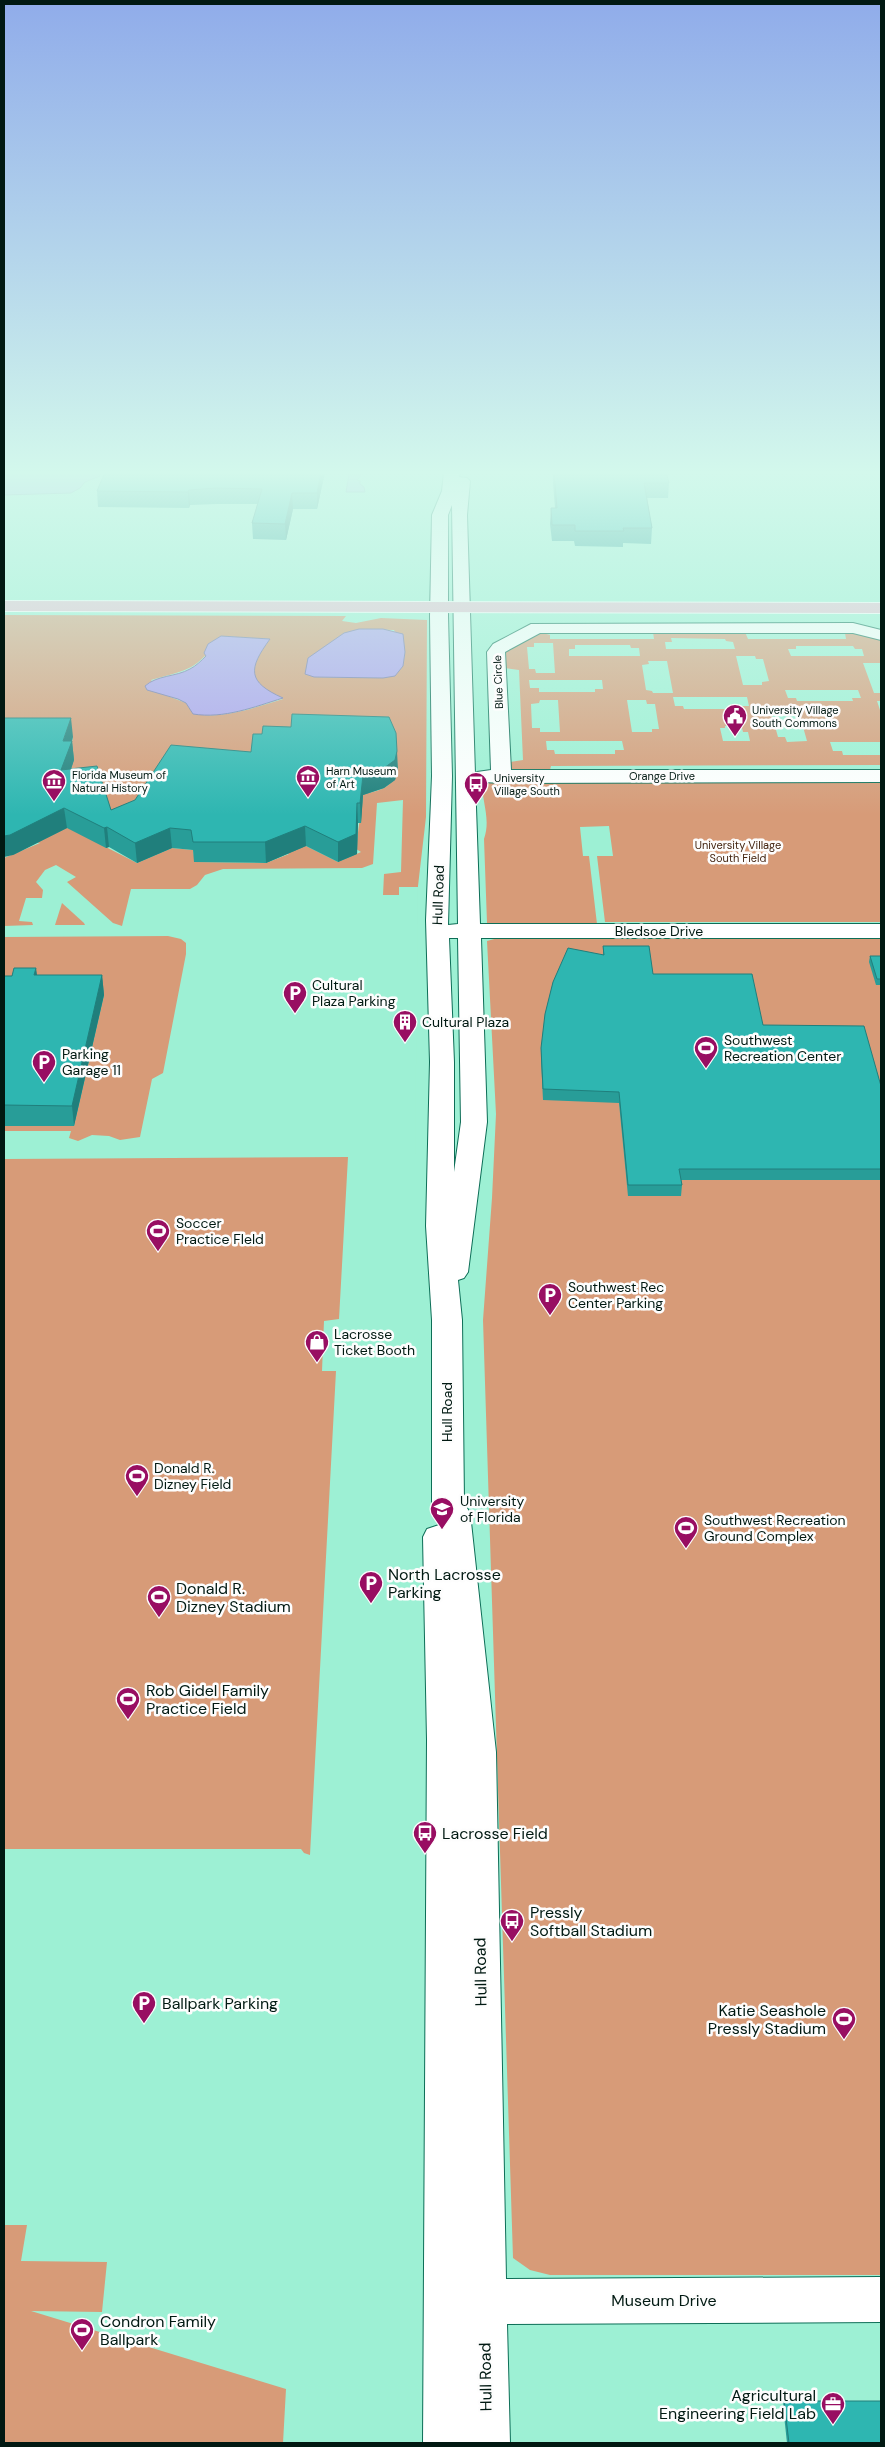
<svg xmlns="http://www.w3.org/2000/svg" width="885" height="2447" viewBox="0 0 885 2447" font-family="'DM Sans',sans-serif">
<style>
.green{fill:#d79b78;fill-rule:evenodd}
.water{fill:#ada0ee;stroke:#7978ac}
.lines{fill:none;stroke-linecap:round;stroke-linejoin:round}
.minor-casing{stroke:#0d6e57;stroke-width:2}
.major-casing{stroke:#fff;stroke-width:2}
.minor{fill:#fff;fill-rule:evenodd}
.major{fill:#e8bfd1;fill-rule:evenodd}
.wall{fill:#289d98}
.shaded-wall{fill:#207f7c}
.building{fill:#2eb6b1;stroke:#207f7c}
.labels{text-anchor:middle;stroke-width:5;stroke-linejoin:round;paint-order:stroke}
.far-street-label{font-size:11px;fill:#011912;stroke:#fdfdfd}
.far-poi-label{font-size:11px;fill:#011912;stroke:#fdfdfd;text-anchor:start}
.far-park-label{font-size:11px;fill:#432410;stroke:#fdfdfd}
.street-label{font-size:14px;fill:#011912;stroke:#fdfdfd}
.poi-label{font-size:14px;fill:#011912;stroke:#fdfdfd;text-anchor:start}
.near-poi-label{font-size:16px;fill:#011912;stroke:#fdfdfd;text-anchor:start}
.near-street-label{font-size:16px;fill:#011912;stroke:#fdfdfd}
</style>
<rect width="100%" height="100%" fill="#9df0d4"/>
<g class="green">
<path d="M4 615 346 616 342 621 356 623 381 618 427 620 426 817 418 886 415 1154 418 887H399V895H383L384 874 401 872 403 800 377 803 373 864 362 868 223 869 205 875 197 885 190 889H131L122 926 113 923 67 882 76 877 56 865 45 870 36 882 43 890 42 898H26L19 921 32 922 33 925 4 926V858L40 843 28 842 56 791 73 738 4 737ZM359 629 394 630 405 652 403 666 395 675 383 678 314 677ZM221 636 269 639C259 655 243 674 265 690 270 694 278 695 283 699 253 708 224 719 193 714L186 703 165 695 151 680C191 669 196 670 221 636ZM396 752C401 780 390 790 363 794L357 840 348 844 361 852 338 862 306 846 280 849 289 854 266 863 195 862 193 850 172 848 137 863 100 844Z"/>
<path d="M539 632 550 635V639H654L653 632H745L748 639H846L845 633 857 632 881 640V663H863L874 693H881V701H877L881 713V742H830L833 751H842L843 755H881V765L551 766 550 770C540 774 517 774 509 767L510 762 523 760 519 670 504 668 502 652ZM671 638 725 639 726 641 733 642 735 649H666L665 642H672ZM534 643H553L555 673H536L535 669H529L527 647H534ZM575 645H630L631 648H639L640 656H569V649H575ZM796 646H853L855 649H862L864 656H791L788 649H796ZM736 656H755L756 659H763L769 681 762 682V685H743ZM648 661H667L673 693H653L652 691 646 690 642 665 649 664ZM529 680H602L603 689H595V692H539V688H530ZM785 690H858L861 698H852L853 701H797L796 698H788ZM673 697H747L749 706H740V709H684L683 706H675ZM540 700H558L560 732H540V728H532L531 704 539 703ZM627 700H646L647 704H655L659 729H652V732H632ZM778 709H798L807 741 787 742 785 737H778L771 712H779ZM725 726H736L737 728H742L743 732H748L750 741H723L720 728H725ZM546 741H622L624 750H615V754H555L554 750H547Z"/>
<path d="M881 780V922H605L597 856H613L609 826 580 827 583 856H589L597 924 499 925 487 923 484 839C491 819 482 802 482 783L497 781Z"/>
<polygon points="62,903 84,923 85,925 55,925"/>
<polygon points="168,936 181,939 186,943 186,954 163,1073 152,1079 140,1137 120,1140 109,1136 92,1135 78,1141 69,1138 71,1131 4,1131 4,1126 74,1126 104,995 4,996 4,937"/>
<polygon points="498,938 881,938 881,2275 550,2275 530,2270 513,2258 483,1320 492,1198 496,1114 487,941"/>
<polygon points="348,1157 339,1319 324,1321 322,1371 336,1371 310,1855 304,1853 301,1849 4,1849 4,1159"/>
<polygon points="4,2225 27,2225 21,2261 107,2262 102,2312 31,2311 286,2389 283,2443 4,2443"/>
</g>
<g class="water">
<polygon points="4,472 97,472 100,476 85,482 80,488 71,493 4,495"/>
<polygon points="349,474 361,475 357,480 360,481 360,484 364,487 365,492 346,492"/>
<polygon points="359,629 383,629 403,634 405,652 403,666 395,676 383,678 314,677 305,674 308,658 344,633"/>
<path d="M221 636 270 639C248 669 247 682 283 698 254 707 224 719 193 714L186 703 178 699 147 690 145 686C157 675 176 677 190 669 196 666 201 661 206 656L204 653 208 644Z"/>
</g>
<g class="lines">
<g class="minor-casing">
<path id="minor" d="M444 472H460L459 477 467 478 470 481 467 515 475 774 477 772 491 770 487 652 493 644 531 624 853 623 881 630V640L853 633H540L505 652 511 770H881V782L501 783 484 782 475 778 480 924H881V938H481L487 1122 468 1272 464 1278 458 1280 462 1320 464 1503 470 1513 496 1752 506 2279 881 2277V2322L507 2324 510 2443H423L427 1740 423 1537 427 1529 439 1525 438 1513 432 1503V1320L426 1226 430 1062 426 920 432 776 430 616 432 515 442 491ZM452 505 458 924 448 925 452 776 448 616V515ZM449 938H458L461 1122 454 1172V1062Z"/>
</g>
<g class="major-casing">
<polygon id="major" points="4,601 881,603 881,613 4,611"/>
</g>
<use href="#minor" class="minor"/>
<use href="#major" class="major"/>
</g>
<g class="wall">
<polygon points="105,472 325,472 317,509 293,509 286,540 253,539 252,523 258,504 217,504 190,505 189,508 98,507 97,491"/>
<polygon points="553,472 666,472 669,483 668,498 647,498 652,528 651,544 623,543 623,547 575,546 574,541 552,541 550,524 551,508 555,508 553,483"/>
<polygon points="73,737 72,741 74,760 71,769 111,810 398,770 395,780 384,788 363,795 361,823 358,823 357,854 338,862 306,846 266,863 194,862 193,850 172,848 137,863 109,847 106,848 67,828 13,855"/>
<polygon points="603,946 653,974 763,1025 881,1086 881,1180 681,1180 682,1185 681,1196 628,1196 619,1103 543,1100 541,1059 541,1048 603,955"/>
<polygon points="870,956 881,956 881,985 876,985 869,962"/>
<polygon points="102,975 104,995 74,1126 4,1126 4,976"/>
<polygon points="784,2401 881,2443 787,2443 783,2406"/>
</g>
<g class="shaded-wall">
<polygon points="321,472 325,472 317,509 317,493"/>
<polygon points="189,490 190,505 189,508 188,492"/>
<polygon points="292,493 293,509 286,540 285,524"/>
<polygon points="71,718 73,737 68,752 72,741 74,760 64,790 61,770 63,741"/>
<polygon points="397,751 398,770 395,780 384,788 363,795 361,823 360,803 363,775"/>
<polygon points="357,803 358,823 357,854 338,862 338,842"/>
<polygon points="64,808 67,828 13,855 4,857 4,836"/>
<polygon points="305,826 306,846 266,863 265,842"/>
<polygon points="107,827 109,847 106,848 104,828"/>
<polygon points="170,828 172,848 137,863 135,843"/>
<polygon points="36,968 39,988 34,975"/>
<polygon points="102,975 104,995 74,1126 72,1106"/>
</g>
<g class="building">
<polygon points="105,472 321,472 317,493 292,493 285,524 252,523 262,489 216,488 189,490 188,492 97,491"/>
<polygon points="554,472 666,472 669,483 644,483 652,528 623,528 624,531 575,531 575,525 552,525 551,508 557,508"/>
<polygon points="292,714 389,717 396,733 397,751 395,760 384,768 363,775 360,803 357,803 356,834 338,842 305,826 265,842 193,842 191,830 170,828 135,843 107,827 104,828 64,808 10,835 4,836 4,718 71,718 63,741 72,741 61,770 97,766 111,810 135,800 171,745 251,752 253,734 262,734 263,726 291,727"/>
<polygon points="603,946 649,946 653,974 752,974 763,1025 864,1026 881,1086 881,1169 679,1169 682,1185 628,1185 619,1092 543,1089 541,1048 545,1014 553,982 568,948 604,955"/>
<polygon points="870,956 881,956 881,979 877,979"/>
<polygon points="14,968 36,968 34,975 102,975 72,1106 4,1105 4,976 12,976"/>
<polygon points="784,2401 881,2401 881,2443 789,2443"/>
</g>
<linearGradient id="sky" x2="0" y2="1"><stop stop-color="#90acea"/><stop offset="0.58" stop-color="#d3f8ec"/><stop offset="1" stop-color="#d3f8ec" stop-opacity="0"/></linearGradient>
<rect width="885" height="815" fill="url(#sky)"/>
<defs>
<g id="civic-pin" transform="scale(1.25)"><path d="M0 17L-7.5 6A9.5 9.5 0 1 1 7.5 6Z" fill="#980e62" stroke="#fdfdfd"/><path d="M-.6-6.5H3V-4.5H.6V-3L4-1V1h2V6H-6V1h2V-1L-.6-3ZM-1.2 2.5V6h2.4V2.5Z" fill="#fff"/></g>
<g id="museum-pin" transform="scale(1.25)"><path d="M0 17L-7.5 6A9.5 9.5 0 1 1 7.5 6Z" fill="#980e62" stroke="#fdfdfd"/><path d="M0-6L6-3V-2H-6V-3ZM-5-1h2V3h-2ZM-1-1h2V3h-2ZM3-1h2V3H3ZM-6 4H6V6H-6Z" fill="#fff"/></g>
<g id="bus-pin" transform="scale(1.25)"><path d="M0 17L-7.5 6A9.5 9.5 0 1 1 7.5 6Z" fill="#980e62" stroke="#fdfdfd"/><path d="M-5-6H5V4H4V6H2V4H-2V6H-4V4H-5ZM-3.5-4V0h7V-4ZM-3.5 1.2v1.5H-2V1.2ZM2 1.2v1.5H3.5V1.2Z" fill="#fff"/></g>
<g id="parking-pin" transform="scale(1.25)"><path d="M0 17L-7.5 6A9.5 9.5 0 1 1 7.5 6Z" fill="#980e62" stroke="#fdfdfd"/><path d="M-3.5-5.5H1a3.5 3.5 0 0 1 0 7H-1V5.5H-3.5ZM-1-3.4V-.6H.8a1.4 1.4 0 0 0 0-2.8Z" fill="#fff"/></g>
<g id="building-pin" transform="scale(1.25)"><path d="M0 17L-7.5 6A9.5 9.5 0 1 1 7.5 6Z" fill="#980e62" stroke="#fdfdfd"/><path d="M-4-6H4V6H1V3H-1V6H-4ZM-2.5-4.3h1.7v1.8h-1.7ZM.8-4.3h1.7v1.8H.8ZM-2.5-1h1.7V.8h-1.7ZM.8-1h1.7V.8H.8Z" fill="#fff"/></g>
<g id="stadium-pin" transform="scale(1.25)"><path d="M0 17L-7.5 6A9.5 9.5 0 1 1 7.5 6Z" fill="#980e62" stroke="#fdfdfd"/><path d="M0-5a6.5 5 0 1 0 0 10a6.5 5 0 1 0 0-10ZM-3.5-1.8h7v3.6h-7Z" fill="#fff"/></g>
<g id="shop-pin" transform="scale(1.25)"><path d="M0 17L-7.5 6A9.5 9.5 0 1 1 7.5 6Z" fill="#980e62" stroke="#fdfdfd"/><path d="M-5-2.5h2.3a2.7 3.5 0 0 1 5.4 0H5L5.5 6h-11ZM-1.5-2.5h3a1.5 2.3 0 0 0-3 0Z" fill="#fff"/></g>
<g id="university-pin" transform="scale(1.25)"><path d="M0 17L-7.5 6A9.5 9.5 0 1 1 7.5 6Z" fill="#980e62" stroke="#fdfdfd"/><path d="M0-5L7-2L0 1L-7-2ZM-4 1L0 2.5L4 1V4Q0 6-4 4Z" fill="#fff"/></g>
<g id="office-pin" transform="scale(1.25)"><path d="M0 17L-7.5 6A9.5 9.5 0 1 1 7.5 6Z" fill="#980e62" stroke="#fdfdfd"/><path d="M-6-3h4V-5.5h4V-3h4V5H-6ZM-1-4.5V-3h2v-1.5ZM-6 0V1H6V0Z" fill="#fff"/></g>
</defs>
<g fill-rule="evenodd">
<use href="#civic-pin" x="735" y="716"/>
<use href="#museum-pin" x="308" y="777"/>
<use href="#museum-pin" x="54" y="781"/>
<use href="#bus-pin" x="476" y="784"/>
<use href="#parking-pin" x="295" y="993"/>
<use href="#building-pin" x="405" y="1022"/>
<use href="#stadium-pin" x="706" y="1048"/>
<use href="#parking-pin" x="44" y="1062"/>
<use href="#stadium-pin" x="158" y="1231"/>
<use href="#parking-pin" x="550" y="1295"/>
<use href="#shop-pin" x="317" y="1342"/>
<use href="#stadium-pin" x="137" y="1476"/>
<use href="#university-pin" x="442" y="1509"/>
<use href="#stadium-pin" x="686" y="1528"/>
<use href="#parking-pin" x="371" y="1583"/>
<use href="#stadium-pin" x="159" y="1597"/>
<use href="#stadium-pin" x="128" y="1699"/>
<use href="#bus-pin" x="425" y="1833"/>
<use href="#bus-pin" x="512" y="1921"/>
<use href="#parking-pin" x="144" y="2003"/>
<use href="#stadium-pin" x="844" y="2019"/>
<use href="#stadium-pin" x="82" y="2330"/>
<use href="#office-pin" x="833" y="2404"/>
</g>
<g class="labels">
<g class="far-street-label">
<text transform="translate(498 682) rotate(-92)" y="4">Blue Circle</text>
<text x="662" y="780">Orange Drive</text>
</g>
<g class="far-poi-label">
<text x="752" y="714">University Village<tspan x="752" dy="13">South Commons</tspan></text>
<text x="326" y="775">Harn Museum<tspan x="326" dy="13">of Art</tspan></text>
<text x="72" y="779">Florida Museum of<tspan x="72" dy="13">Natural History</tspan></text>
<text x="494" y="782">University<tspan x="494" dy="13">Village South</tspan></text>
</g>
<g class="far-park-label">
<text x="738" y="849">University Village<tspan x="738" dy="13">South Field</tspan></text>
</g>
<g class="street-label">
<text transform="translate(438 895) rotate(-88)" y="5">Hull Road</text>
<text x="659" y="936">Bledsoe Drive</text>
<text transform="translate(447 1412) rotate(-90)" y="5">Hull Road</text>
</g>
<g class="poi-label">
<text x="312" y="990">Cultural<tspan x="312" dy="16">Plaza Parking</tspan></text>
<text x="422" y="1027">Cultural Plaza</text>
<text x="724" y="1045">Southwest<tspan x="724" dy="16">Recreation Center</tspan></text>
<text x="62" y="1059">Parking<tspan x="62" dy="16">Garage 11</tspan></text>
<text x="176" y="1228">Soccer<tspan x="176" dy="16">Practice FIeld</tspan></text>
<text x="568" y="1292">Southwest Rec<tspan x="568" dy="16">Center Parking</tspan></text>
<text x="334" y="1339">Lacrosse<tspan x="334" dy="16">Ticket Booth</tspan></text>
<text x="154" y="1473">Donald R.<tspan x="154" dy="16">Dizney Field</tspan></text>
<text x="460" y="1506">University<tspan x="460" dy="16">of Florida</tspan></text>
<text x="704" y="1525">Southwest Recreation<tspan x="704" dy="16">Ground Complex</tspan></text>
</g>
<g class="near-poi-label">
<text x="388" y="1580">North Lacrosse<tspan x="388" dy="18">Parking</tspan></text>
<text x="176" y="1594">Donald R.<tspan x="176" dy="18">Dizney Stadium</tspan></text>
<text x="146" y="1696">Rob Gidel Family<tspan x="146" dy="18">Practice Field</tspan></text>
<text x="442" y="1839">Lacrosse Field</text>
<text x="530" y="1918">Pressly<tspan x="530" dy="18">Softball Stadium</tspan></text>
<text x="162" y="2009">Ballpark Parking</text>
<text x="826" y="2016" text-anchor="end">Katie Seashole<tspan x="826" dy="18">Pressly Stadium</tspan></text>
<text x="100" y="2327">Condron Family<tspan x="100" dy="18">Ballpark</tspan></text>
<text x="816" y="2401" text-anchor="end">Agricultural<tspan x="816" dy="18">Engineering Field Lab</tspan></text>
</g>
<g class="near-street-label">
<text transform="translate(480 1972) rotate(-91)" y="6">Hull Road</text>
<text x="664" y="2306">Museum Drive</text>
<text transform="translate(485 2377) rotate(-91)" y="6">Hull Road</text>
</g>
</g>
<rect width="885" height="2447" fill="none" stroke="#011912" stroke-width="10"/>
</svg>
